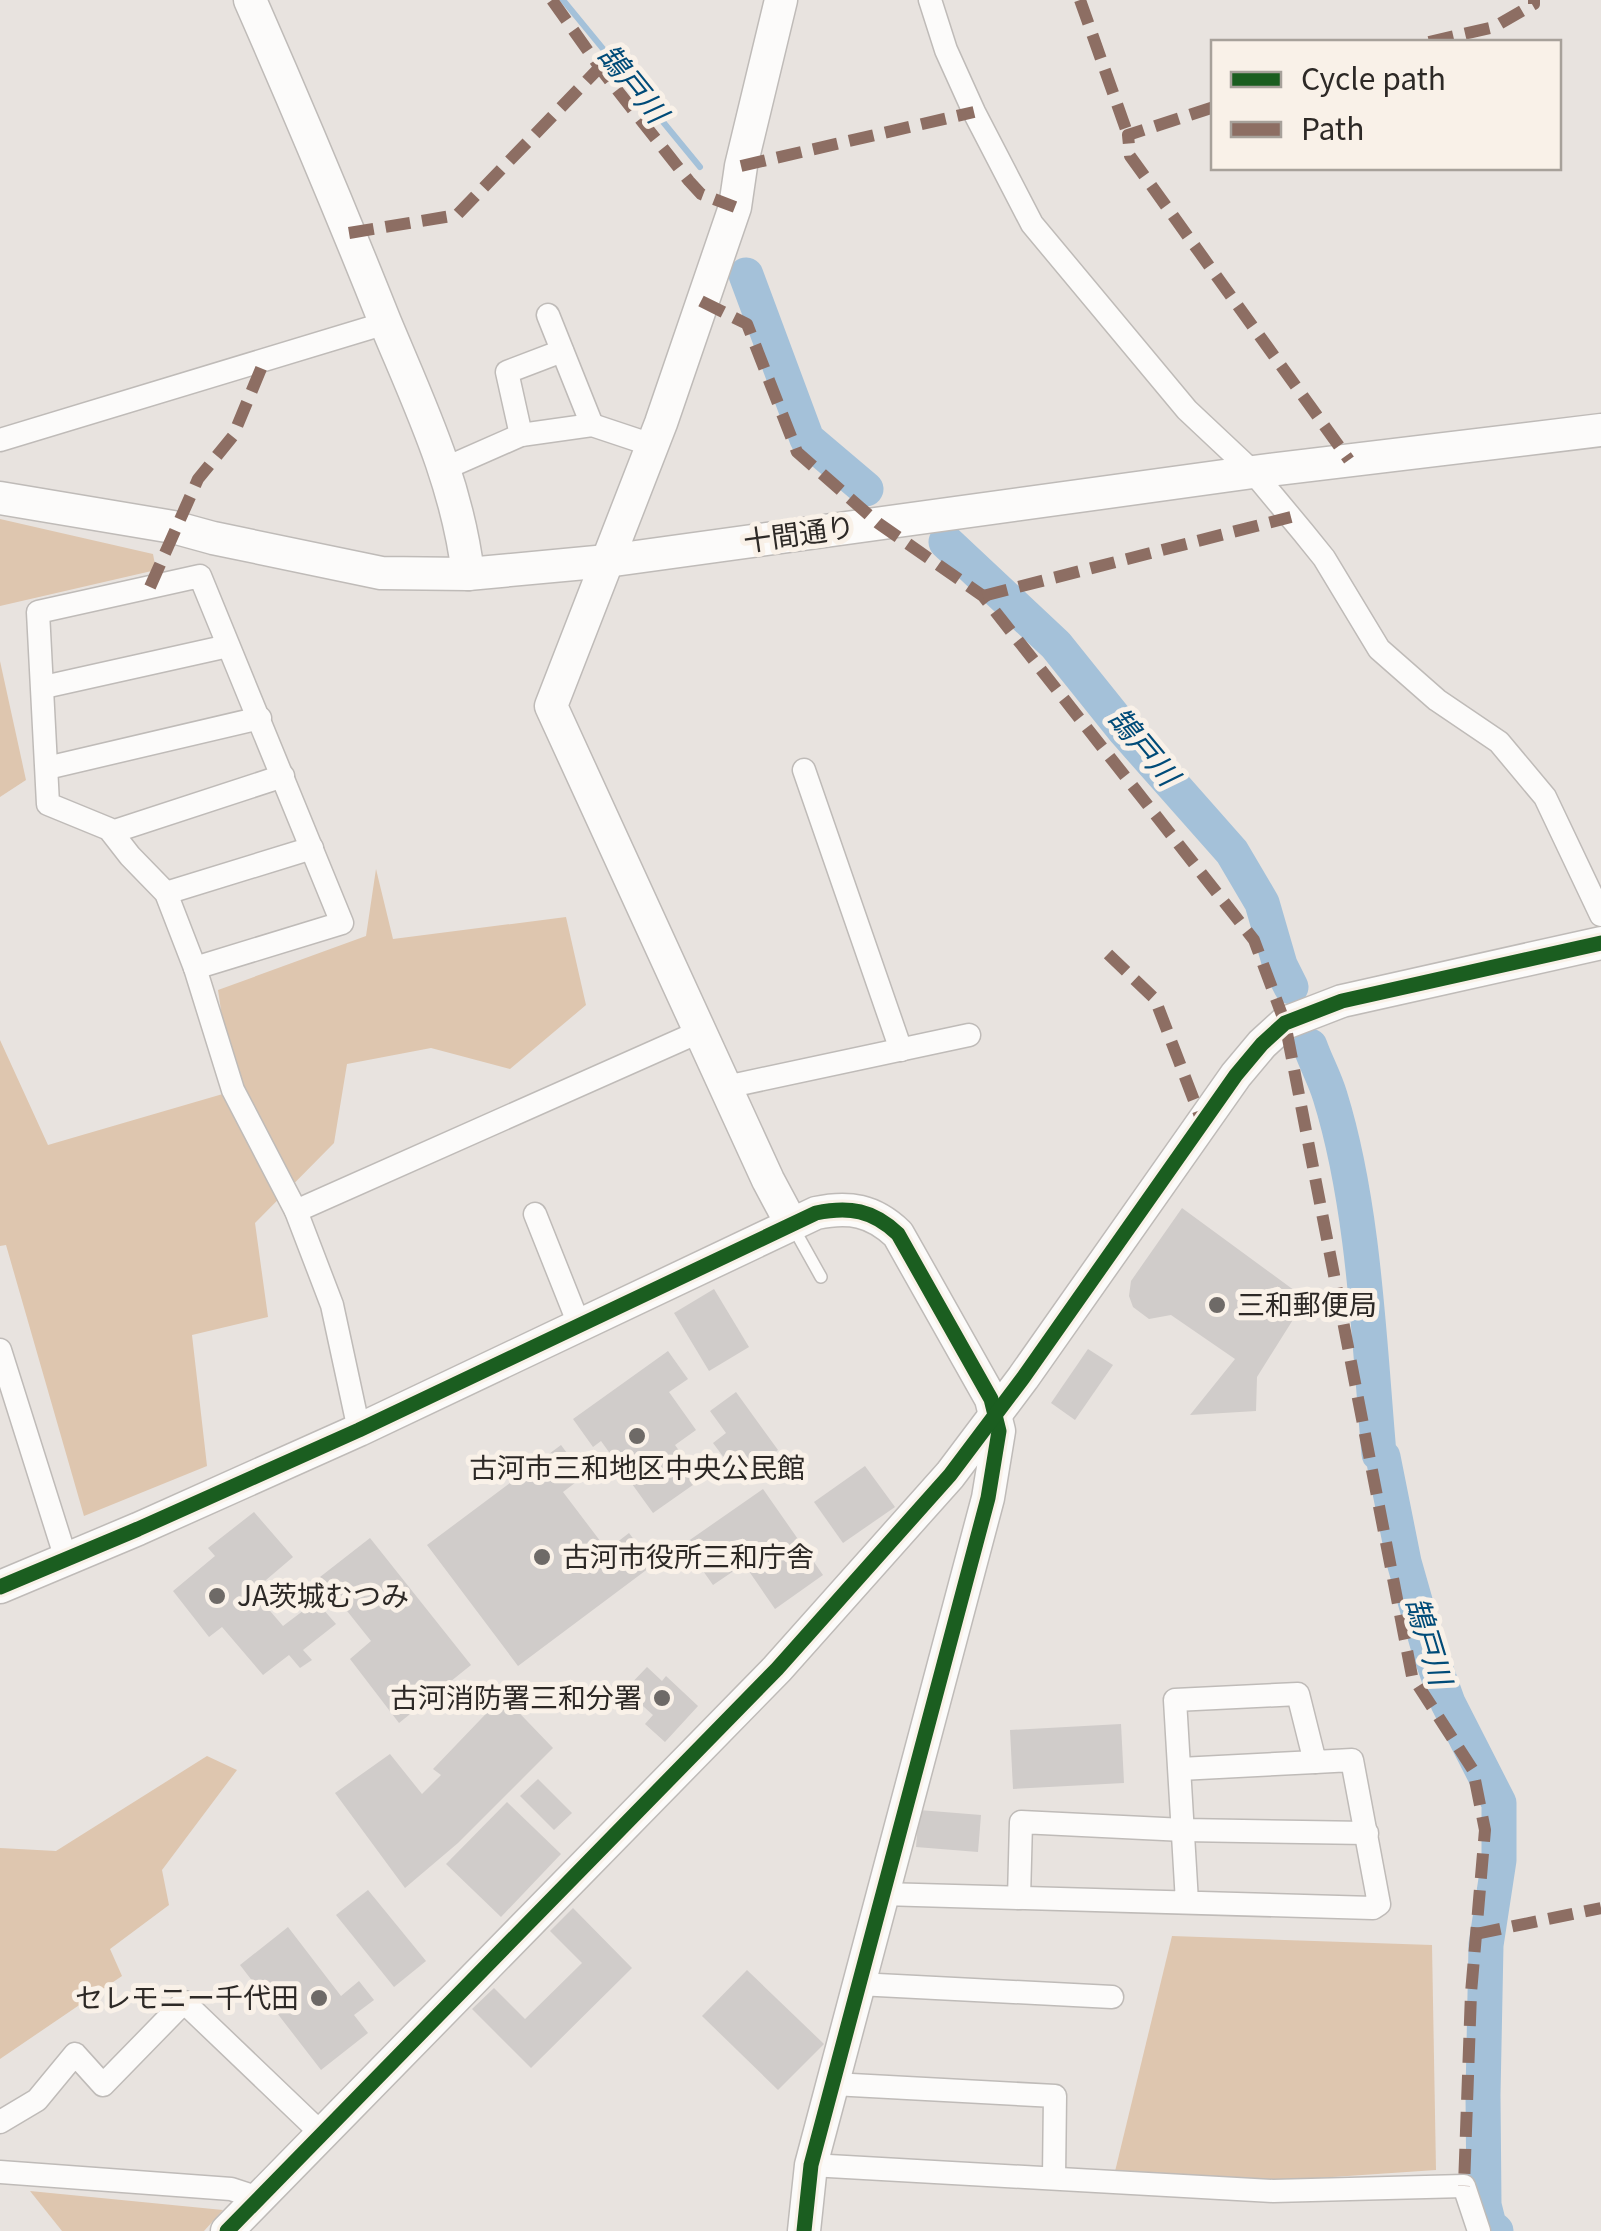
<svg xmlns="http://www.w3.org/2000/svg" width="1601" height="2231" viewBox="0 0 1601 2231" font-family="Georgia,'Noto Sans JP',serif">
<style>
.forest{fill:#dec6af}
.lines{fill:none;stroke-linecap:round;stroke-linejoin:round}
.stream{stroke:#a4c1d9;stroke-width:6}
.river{stroke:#a4c1d9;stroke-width:35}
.building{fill:#d0ccca}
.lane-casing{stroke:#bfbbb8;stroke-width:14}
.street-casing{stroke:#bfbbb8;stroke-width:25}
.secondary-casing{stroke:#bfbbb8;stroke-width:35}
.lane{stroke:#fcfbfa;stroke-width:11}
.street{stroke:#fcfbfa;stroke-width:22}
.secondary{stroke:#fcfbfa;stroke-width:32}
.quiet{stroke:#8d6e63;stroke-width:12;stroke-dasharray:25 12;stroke-linecap:butt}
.cycleway-casing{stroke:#f9f1e8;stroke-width:21}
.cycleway{stroke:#1b5e20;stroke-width:15}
.poi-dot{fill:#6e6a67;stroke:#f9f1e8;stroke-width:4}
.labels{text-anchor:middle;stroke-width:10;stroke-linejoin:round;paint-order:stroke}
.street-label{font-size:28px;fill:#2d2926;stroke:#f9f1e8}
.poi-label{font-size:28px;fill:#2d2926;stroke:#f9f1e8;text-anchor:start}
.water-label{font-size:30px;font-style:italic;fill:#004b78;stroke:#f9f1e8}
</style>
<rect width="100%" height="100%" fill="#e8e3df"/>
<g class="forest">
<polygon points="0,519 153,554 156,570 0,606"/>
<polygon points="0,661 26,780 0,797"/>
<polygon points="376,869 393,939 566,917 586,1005 510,1069 431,1048 347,1064 334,1143 255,1223 268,1317 192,1335 207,1466 84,1516 6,1245 0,1246 0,1040 48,1145 233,1091 218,990 366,936"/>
<polygon points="207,1756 237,1770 162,1870 169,1905 110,1949 122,1976 0,2059 0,1848 56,1851"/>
<polygon points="1172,1936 1432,1945 1436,2170 1110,2192"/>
<polygon points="30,2191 223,2210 204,2231 62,2231"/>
</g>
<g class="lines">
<polyline class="stream" points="563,0 700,167"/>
<g class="river">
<polyline points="746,275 807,439 866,489"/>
<polyline points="946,542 1056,645 1125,731 1232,852 1262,903 1280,965 1291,987"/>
<path d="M1310 1046C1316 1063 1325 1079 1330 1096 1364 1205 1369 1340 1379 1454L1383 1457 1404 1562 1429 1650 1448 1703 1499 1803V1860L1486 1945 1483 2095 1484 2205 1489 2225 1496 2231"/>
</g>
</g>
<g class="building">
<polygon points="1182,1208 1306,1299 1257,1377 1256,1411 1190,1415 1235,1359 1171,1315 1149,1319 1133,1307 1129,1296 1131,1281"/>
<polygon points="714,1289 749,1347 709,1371 674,1313"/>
<polygon points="1088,1349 1113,1365 1075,1420 1051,1403"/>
<polygon points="668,1351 688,1379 669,1392 696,1430 675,1445 700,1480 653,1513 601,1441 593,1447 573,1419"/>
<polygon points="736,1392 778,1450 739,1478 713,1443 726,1433 710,1411"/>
<polygon points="561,1445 584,1476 563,1492 607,1550 629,1533 653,1565 518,1666 427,1545"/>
<polygon points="865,1466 895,1507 843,1543 814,1502"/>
<polygon points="763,1489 823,1575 775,1609 744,1564 713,1585 684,1544"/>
<polygon points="254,1512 293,1557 253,1591 283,1626 316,1601 336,1624 303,1650 312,1660 300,1668 289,1655 263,1675 222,1627 209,1637 173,1591 215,1556 208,1548"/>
<polygon points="370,1538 471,1665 399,1723 350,1659 371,1641 320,1577"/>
<polygon points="647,1667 662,1681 666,1676 698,1706 665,1742 645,1724 653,1715 625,1690"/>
<polygon points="503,1696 553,1748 458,1843 405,1888 335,1793 390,1754 422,1794 441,1775 433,1769"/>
<polygon points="1121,1724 1124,1783 1013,1789 1010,1730"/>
<polygon points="538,1779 572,1813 554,1830 520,1796"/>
<polygon points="507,1802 561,1854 501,1917 446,1864"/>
<polygon points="919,1810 981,1815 978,1852 916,1847"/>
<polygon points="368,1890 426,1961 394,1987 336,1915"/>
<polygon points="573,1908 632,1968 531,2068 472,2009 494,1988 525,2019 582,1963 550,1931"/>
<polygon points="288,1927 341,1996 359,1981 374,2000 354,2015 368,2033 321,2070 240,1965"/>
<polygon points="747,1970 824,2044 778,2090 702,2016"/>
</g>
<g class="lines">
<g class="lane-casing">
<polyline id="lane" points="793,1227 821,1277"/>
</g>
<g class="street-casing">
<g id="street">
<polyline points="930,0 946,50 974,112 1032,224 1187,410 1253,472 1303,532 1324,558 1379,649 1437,700 1499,742 1545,797 1601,915"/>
<polyline points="548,315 592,425"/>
<polyline points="521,435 507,372 562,351"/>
<polyline points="0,440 386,323"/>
<polyline points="446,468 521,435 592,425 652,445"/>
<polygon points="200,576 342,923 195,968 166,893 130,856 109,829 48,804 38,612"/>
<polyline points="44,687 228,646"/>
<polyline points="47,768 260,718"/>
<polyline points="804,770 901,1050"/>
<polyline points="112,832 283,776"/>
<polyline points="166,893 312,848"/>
<polyline points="195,968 233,1090 296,1211 332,1305 359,1430"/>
<polyline points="726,1087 969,1035"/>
<polyline points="296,1211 701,1031"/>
<polyline points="535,1214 580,1327"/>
<polyline points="0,1350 66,1559"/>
<polyline points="1180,1769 1315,1762"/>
<polyline points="882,1894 1373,1908 1379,1904 1352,1760 1315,1762 1298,1694 1175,1700 1187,1902"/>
<polyline points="1019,1898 1021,1822 1184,1830 1367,1833"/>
<polyline points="858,1984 1112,1997"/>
<polyline points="833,2084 1055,2096 1054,2177"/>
<polyline points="0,2122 37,2100 75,2054 103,2085 184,2002 322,2134"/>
<polyline points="811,2165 1273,2191 1464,2186 1479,2231"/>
<polyline points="0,2172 231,2189 259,2198"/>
</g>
</g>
<g class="secondary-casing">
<g id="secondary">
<path d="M250 0C297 107 342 214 385 322 420 406 457 482 468 574"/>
<polyline points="781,0 741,166 735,207 661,423 551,706 768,1180 791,1223"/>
<polyline points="0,498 173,527 213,538 381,573 468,574 607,561 1253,472 1601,430"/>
<path d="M0 1587 138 1529 359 1430 816 1213C849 1206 873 1210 898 1234L991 1399 999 1431 988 1498 811 2165 804 2231"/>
<polyline points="227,2231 777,1669 950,1475 1023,1378 1236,1075 1262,1044 1285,1023 1342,1001 1601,943"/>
</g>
</g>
<use href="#lane" class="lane"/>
<use href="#street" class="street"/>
<use href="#secondary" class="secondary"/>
<g class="quiet">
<polyline points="552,0 603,72 689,181 701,194 735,207"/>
<polyline points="1080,0 1128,135"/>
<polyline points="1429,42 1494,27 1534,4 1534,0"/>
<polyline points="1214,107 1128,135 1130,156 1349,460"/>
<polyline points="741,166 974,112"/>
<polyline points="349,233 457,215 600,67"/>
<polyline points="701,301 747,324 797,452 878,523 983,596 1254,940 1285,1023 1412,1676 1473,1770 1485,1830 1471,1993 1464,2186"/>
<polyline points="150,587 198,479 233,436 265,359"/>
<polyline points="983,596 1291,517"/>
<polyline points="1108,954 1155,999 1203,1124"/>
<polyline points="1476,1934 1601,1908"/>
</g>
<g class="cycleway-casing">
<g id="cycleway">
<path d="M0 1587 138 1529 359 1430 816 1213C849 1206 873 1210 898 1234L991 1399 999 1431 988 1498 811 2165 804 2231"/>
<polyline points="227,2231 777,1669 950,1475 1023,1378 1236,1075 1262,1044 1285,1023 1342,1001 1601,943"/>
</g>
</g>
<use href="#cycleway" class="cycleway"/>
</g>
<g class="poi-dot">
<circle cx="1217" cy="1305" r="10"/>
<circle cx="637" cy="1436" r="10"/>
<circle cx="542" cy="1557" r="10"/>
<circle cx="217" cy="1596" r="10"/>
<circle cx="662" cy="1698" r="10"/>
<circle cx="319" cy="1998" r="10"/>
</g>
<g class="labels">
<g class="street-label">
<text transform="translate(799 534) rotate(-8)" y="10">十間通り</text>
</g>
<g class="poi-label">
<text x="1237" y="1315">三和郵便局</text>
<text x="637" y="1478" text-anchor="middle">古河市三和地区中央公民館</text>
<text x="562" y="1567">古河市役所三和庁舎</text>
<text x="237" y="1606">JA茨城むつみ</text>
<text x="642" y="1708" text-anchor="end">古河消防署三和分署</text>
<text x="299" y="2008" text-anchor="end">セレモニー千代田</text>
</g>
<g class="water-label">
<text transform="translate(632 84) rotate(51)" y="10">鵠戸川</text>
<text transform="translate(1143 747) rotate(50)" y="10">鵠戸川</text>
<text transform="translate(1428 1641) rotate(73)" y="10">鵠戸川</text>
</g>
</g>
<rect x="1211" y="40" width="350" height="130" fill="#f9f1e8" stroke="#a7a19a" stroke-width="2.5"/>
<rect x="1231" y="72" width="50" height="15" fill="#1b5e20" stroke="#a7a19a" stroke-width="2.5"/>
<text x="1301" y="90" font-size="30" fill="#2d2926">Cycle path</text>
<rect x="1231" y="122" width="50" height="15" fill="#8d6e63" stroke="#a7a19a" stroke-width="2.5"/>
<text x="1301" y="140" font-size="30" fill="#2d2926">Path</text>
</svg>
